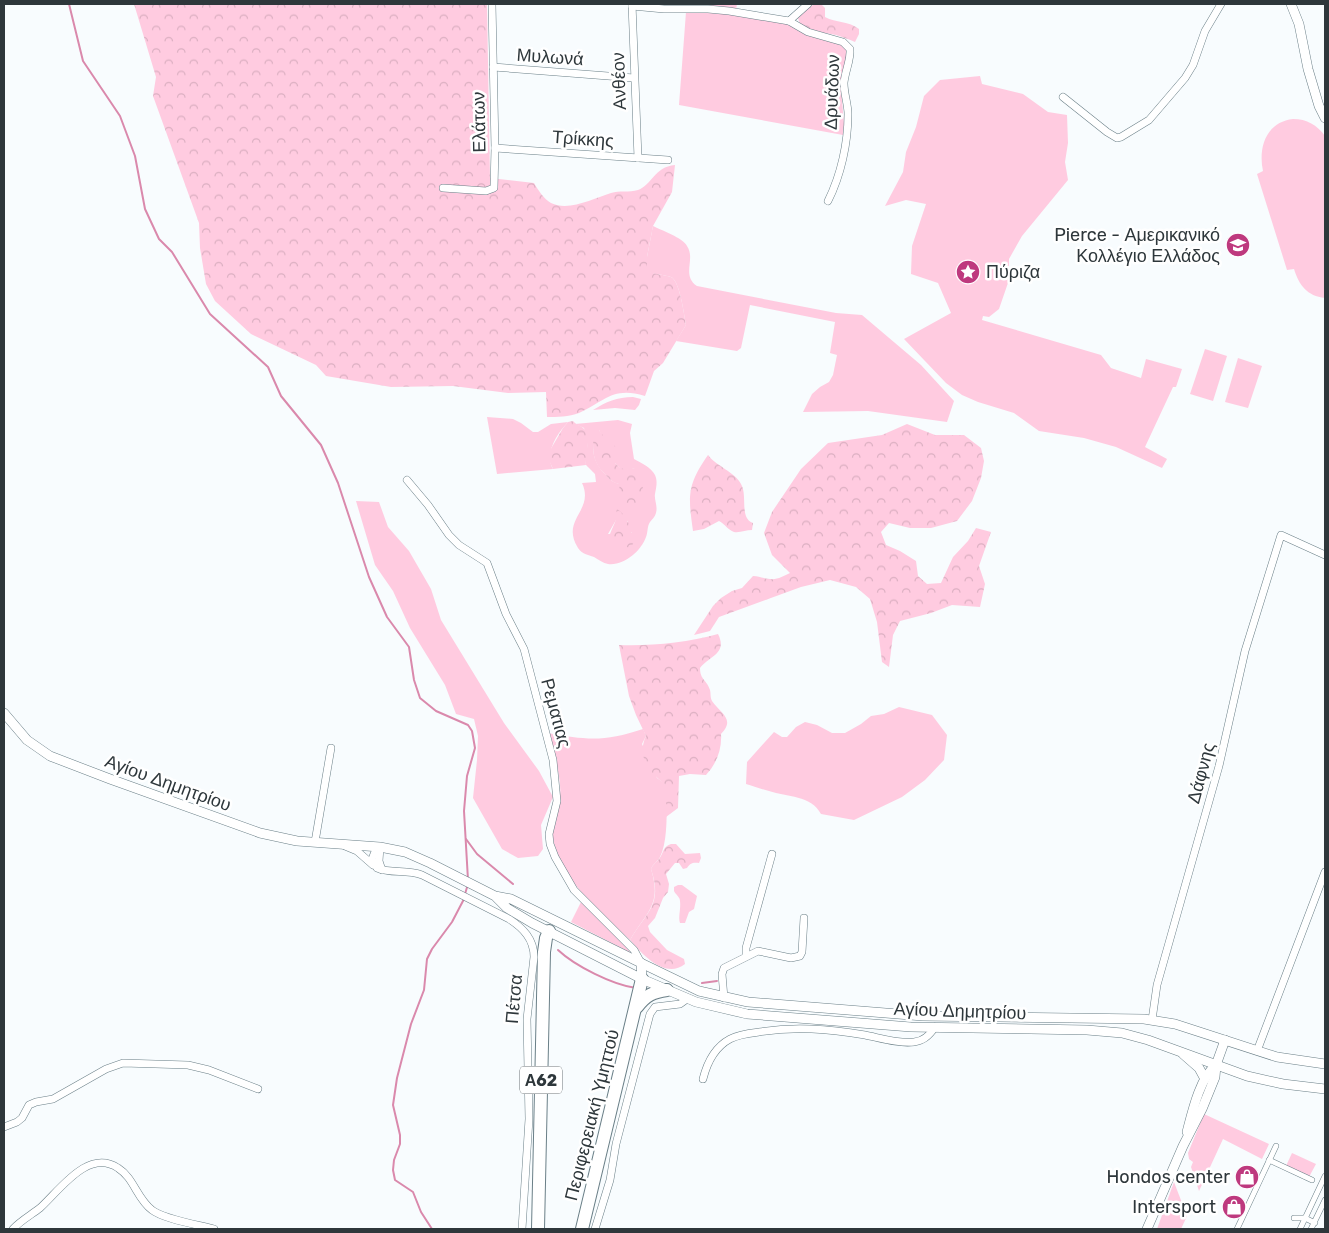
<svg xmlns="http://www.w3.org/2000/svg" width="1329" height="1233" viewBox="0 0 1329 1233" font-family="Rubik,sans-serif">
<style>
.green{fill:#ffcbe0;fill-rule:evenodd}
.forest{fill:url(#forest-crowns)}
.lines{fill:none;stroke-linecap:round;stroke-linejoin:round}
.stream{stroke:#da89ac;stroke-width:2}
.pedestrian-casing{stroke:#6a7f87;stroke-width:6}
.minor-casing{stroke:#6a7f87;stroke-width:8}
.tertiary-casing{stroke:#6a7f87;stroke-width:10}
.secondary-casing{stroke:#6a7f87;stroke-width:10}
.motorway-casing{stroke:#6a7f87;stroke-width:14}
.pedestrian{stroke:#fff;stroke-width:5}
.minor{stroke:#fff;stroke-width:7}
.tertiary{stroke:#fff;stroke-width:9}
.secondary{stroke:#fff;stroke-width:9}
.motorway{stroke:#fff;stroke-width:12}
.labels{text-anchor:middle;stroke-width:5;stroke-linejoin:round;paint-order:stroke}
.shield{fill:#fff;stroke:#6d7376;stroke-width:1}
.shield-label{font-size:16px;font-weight:bold;fill:#2e373b}
.street-label{font-size:18px;fill:#2e373b;stroke:#fff}
.poi-label{font-size:18px;fill:#2e373b;stroke:#fff;text-anchor:end}
</style>
<defs>
<pattern id="forest-crowns" width="20" height="18" patternUnits="userSpaceOnUse" patternTransform="scale(1.25)"><rect width="20" height="18" fill="#ffcbe0"/><path d="M2 6a3 3 0 1 1 6 0M12 15a3 3 0 1 1 6 0" fill="none" stroke="#dbafc1"/></pattern>
</defs>
<rect width="100%" height="100%" fill="#f8fcfe"/>
<g class="green">
<polygon points="669,4 737,4 736,10 694,5 669,7"/>
<polygon points="686,12 727,14 788,23 841,44 848,50 841,88 844,124 843,135 679,105"/>
<polygon points="980,76 982,84 1023,94 1048,112 1067,115 1068,143 1065,162 1068,180 1022,236 1009,259 1009,280 999,309 989,317 983,316 982,320 1101,355 1111,368 1141,378 1146,359 1182,369 1176,387 1173,387 1145,447 1167,459 1162,468 1116,447 1084,438 1039,431 1014,413 978,402 962,395 946,383 904,339 951,313 938,283 911,274 912,246 926,204 906,200 885,206 903,172 906,152 916,127 924,96 940,80"/>
<path d="M1293 119C1307 119 1317 125 1325 136V298C1307 296 1299 285 1294 269L1287 270 1257 174 1263 171C1258 148 1266 122 1293 119Z"/>
<path d="M653 226C661 230 683 238 687 246 696 259 681 275 697 286L836 313 862 315 921 365 954 401 947 422 868 411 803 412 812 394 820 387 829 382 833 375 837 355 830 353 835 322 750 305 741 348 737 351 676 341 686 325C684 315 680 281 671 277 665 275 654 274 647 272V257Z"/>
<polygon points="1205,349 1227,356 1213,401 1190,394"/>
<polygon points="1238,358 1262,366 1248,408 1225,402"/>
<path d="M633 397 641 399 639 405 635 410 615 408 593 410C606 402 617 397 633 397Z"/>
<path d="M487 417 513 419 521 423 533 432H538L551 424 568 422C557 434 544 453 553 469L497 474Z"/>
<path d="M618 420 632 424 630 433 634 459C641 463 651 467 655 475 658 482 656 488 655 494 654 500 658 506 656 513 655 517 652 519 650 522 647 526 648 533 646 537 641 551 624 566 608 564 603 563 599 560 594 557 588 555 582 554 578 548 560 519 595 511 582 483L596 482 595 474 586 465 585 458 588 443 584 428 575 424ZM599 430C604 441 613 470 626 470 629 470 632 469 635 468L620 492V484C611 482 610 479 604 473 592 460 590 447 599 430ZM616 520 628 521V528L632 533 608 534Z"/>
<polygon points="356,501 379,502 388,527 409,551 431,589 441,620 504,723 539,771 553,797 541,825 543,849 538,856 518,858 502,849 473,798 477,760 478,736 474,719 456,714 445,685 410,628 393,591 375,565"/>
<path d="M899 707 932 715 947 735 944 760 925 780 902 797 854 820 821 814C811 795 787 797 769 791 761 789 753 786 746 784L747 762 774 732 782 737H787L796 727 805 722 817 725 832 733H845L861 724 871 716 884 714Z"/>
<path d="M643 729 646 736 642 744 657 778 667 785C666 805 669 839 660 857 658 861 653 864 651 869 662 905 647 911 630 940 602 914 559 878 553 838 551 824 558 810 560 797 562 776 553 753 548 733 586 740 605 742 643 729Z"/>
<path d="M678 885H682L697 896 694 909 689 912 685 923H680C678 917 681 909 680 901 680 897 676 895 674 891V887Z"/>
<polygon points="581,902 610,929 631,953 571,922"/>
<polygon points="1204,1114 1269,1144 1262,1159 1223,1139 1199,1191 1191,1167 1193,1162 1189,1159 1188,1153"/>
<polygon points="1292,1153 1316,1164 1309,1177 1286,1166"/>
<polygon points="1174,1182 1187,1216 1181,1229 1157,1229"/>
</g>
<g class="forest">
<path d="M134 4H487L490 178 534 183C538 190 544 199 551 203 569 212 594 198 611 193 619 190 629 193 638 190 652 185 654 167 675 165L672 192 653 226 647 257V271C654 274 665 275 671 277 680 281 684 315 686 325L663 363 654 371 645 396C613 386 605 401 579 413 569 417 557 417 547 417L546 392 508 393 453 386 391 387 326 376 316 365 251 334 215 301 206 284 200 248 199 223 153 96 156 77Z"/>
<path d="M816 4H821L825 8V17C836 23 849 21 859 29V34L855 42C849 39 842 37 836 35 824 32 801 33 798 18L808 7Z"/>
<path d="M573 421C576 425 580 425 583 428 593 436 585 454 586 465L553 469 548 458 549 452 563 428 568 422Z"/>
<path d="M907 424 935 435H964L981 448 984 461 981 478 972 501 957 521 931 528H910L889 523 881 532 886 545 900 551 916 561 918 576 927 584 941 583 953 557 968 541 976 528 991 532 979 566 985 584 980 607 952 605 931 613 900 621 893 635 889 667 882 662 877 622 870 599 856 587 830 580 801 587 719 617 710 631 694 635 713 606 721 598 732 591 742 588 753 576C760 576 764 579 770 579 777 580 784 576 790 573L772 555 764 533 772 512 801 469 828 443 882 435Z"/>
<path d="M594 430H599C605 441 620 444 619 458L615 463C621 470 625 470 635 468 647 477 643 491 639 503L623 504 618 498 620 492 619 484C611 482 609 478 603 472 591 460 593 447 594 430Z"/>
<path d="M708 455C716 466 735 472 741 484 748 496 739 518 753 523L752 530C746 530 740 533 734 532 728 530 725 524 719 521L704 529 693 531C688 496 687 485 708 455Z"/>
<path d="M617 509C628 515 631 530 634 542L631 547 615 548C605 538 611 533 615 522 617 517 615 514 617 509Z"/>
<path d="M718 634C728 654 709 656 700 668 700 680 707 680 710 690 711 694 710 697 712 701 720 713 736 719 721 734 722 749 717 763 706 775L690 774 679 776 678 808 666 817V785C650 773 636 757 646 736L636 715 629 696 619 645C652 646 686 643 718 634Z"/>
<path d="M671 844H676L685 854 700 853 701 858 699 863C693 862 690 863 687 868L683 869 679 863H675L666 874 669 884 668 892 663 898 655 918 648 926 650 932 667 950 684 959 685 964C665 980 642 954 630 940 647 911 663 905 651 869 653 864 656 863 659 859 664 853 662 847 671 844Z"/>
</g>
<g class="lines">
<g class="stream">
<polyline points="69,4 83,61 120,116 135,156 145,209 159,239 172,252 210,314 268,367 281,396 321,445 338,483 369,577 387,617 409,647 414,680 420,698 436,711 468,725 472,731 475,748 467,776 464,811 468,880"/>
<polyline points="466,839 477,854 513,884"/>
<polyline points="465,894 468,884"/>
<path d="M558 950C575 966 613 985 636 988"/>
<polyline points="702,983 717,981"/>
<polyline points="432,1229 421,1212 413,1192 395,1180 393,1170 394,1160 400,1144 400,1135 393,1105 397,1078 411,1024 424,990 427,959 432,949 452,922 464,899"/>
</g>
<g class="pedestrian-casing">
<g id="pedestrian">
<polyline points="1269,1160 1312,1180"/>
<polyline points="1294,1218 1305,1218 1315,1223"/>
<polyline points="1237,1229 1276,1146"/>
<polyline points="1300,1229 1325,1176"/>
<polyline points="1311,1229 1325,1200"/>
</g>
</g>
<g class="minor-casing">
<g id="minor">
<polyline points="632,4 638,158"/>
<polyline points="632,6 664,9 708,9 729,11 789,21 808,4"/>
<path d="M789 21 808 32 843 42 850 49C851 60 845 71 844 83 844 94 848 104 848 114 848 143 841 175 828 201"/>
<polyline points="493,67 634,78"/>
<polyline points="1063,97 1107,132 1117,138 1121,137 1149,120 1185,78 1193,65 1205,31 1221,4"/>
<polyline points="495,148 668,160"/>
<polyline points="443,188 486,191 494,188 495,148 492,4"/>
<polyline points="407,480 428,505 449,535 459,545 487,563 506,614 524,649 553,760 557,801 549,834 550,844 555,857 574,890 634,950 641,963"/>
<polyline points="315,842 331,748"/>
<polyline points="345,846 357,851 373,865"/>
<path d="M380 847 376 849 372 859 377 868C391 874 407 869 422 875L509 919C523 928 534 939 534 957L527 1019 529 1119 522 1229"/>
<polyline points="380,847 379,861 382,870"/>
<polyline points="746,956 746,948 772,854"/>
<polyline points="724,998 722,974 724,968 758,951 791,958 800,956 802,952 804,918"/>
<polyline points="1152,1020 1157,985 1219,766 1245,651 1281,535 1325,555"/>
<polyline points="1257,1051 1325,872"/>
<path d="M703 1079C707 1063 715 1047 730 1039 739 1034 750 1033 759 1032 795 1026 829 1029 865 1035 880 1038 899 1044 914 1042 924 1041 930 1035 935 1027"/>
<polyline points="4,1127 17,1122 22,1118 29,1105 36,1102 53,1099 106,1069 123,1063 188,1065 209,1070 258,1089"/>
<path d="M13 1229C20 1221 31 1215 40 1208 60 1190 88 1148 118 1168 134 1178 137 1199 152 1210 163 1219 199 1225 214 1229"/>
<polyline points="595,1229 610,1180 616,1144 650,1014 655,1007 680,1004 687,999"/>
</g>
</g>
<g class="tertiary-casing">
<g id="tertiary">
<polyline points="1291,4 1299,24 1308,69 1319,106 1325,118"/>
<polyline points="641,963 699,991 748,1002 923,1016 1144,1019 1175,1024 1277,1057 1325,1064"/>
<polyline points="642,979 696,1002 747,1014 911,1027 1087,1030 1122,1033 1148,1040 1247,1076 1283,1084 1325,1089"/>
<polyline points="1183,1054 1199,1068 1205,1079"/>
<path d="M1187 1132C1192 1113 1200 1077 1216 1065"/>
<polyline points="1147,1229 1183,1146 1202,1109 1215,1077 1216,1065 1225,1040"/>
</g>
</g>
<g class="secondary-casing">
<polyline id="secondary" points="4,713 27,740 50,756 110,779 260,833 297,841 380,847 405,852 430,863 495,896 507,908 532,923 642,979 641,963 511,899 495,896"/>
</g>
<g class="motorway-casing">
<g id="motorway">
<path d="M637 1007C646 995 653 992 667 990"/>
<polyline points="538,1229 544,952 546,938 549,931"/>
<polyline points="582,1229 642,979"/>
</g>
</g>
<use href="#pedestrian" class="pedestrian"/>
<use href="#minor" class="minor"/>
<use href="#tertiary" class="tertiary"/>
<use href="#secondary" class="secondary"/>
<use href="#motorway" class="motorway"/>
</g>
<defs>
<g id="school-disc" transform="scale(1.25)"><circle r="9.5" fill="#be397e" stroke="#fff"/><path d="M0-5L7-2L0 1L-7-2ZM-4 1L0 2.5L4 1V4Q0 6-4 4Z" fill="#fff"/></g>
<g id="sight-disc" transform="scale(1.25)"><circle r="9.5" fill="#be397e" stroke="#fff"/><path d="M0-6L1.8-2.2L6-1.7L2.9 1.2L3.7 5.4L0 3.3L-3.7 5.4L-2.9 1.2L-6-1.7L-1.8-2.2Z" fill="#fff"/></g>
<g id="shop-disc" transform="scale(1.25)"><circle r="9.5" fill="#be397e" stroke="#fff"/><path d="M-5-2.5h2.3a2.7 3.5 0 0 1 5.4 0H5L5.5 6h-11ZM-1.5-2.5h3a1.5 2.3 0 0 0-3 0Z" fill="#fff"/></g>
</defs>
<g fill-rule="evenodd">
<use href="#school-disc" x="1238" y="245"/>
<use href="#sight-disc" x="968" y="272"/>
<use href="#shop-disc" x="1247" y="1177"/>
<use href="#shop-disc" x="1234" y="1207"/>
</g>
<g class="labels">
<rect class="shield" x="520" y="1066.5" width="42" height="27" rx="4"/>
<g class="shield-label">
<text x="541" y="1086">Α62</text>
</g>
<g class="street-label">
<text transform="translate(550 57) rotate(4)" y="6">Μυλωνά</text>
<text transform="translate(619 81) rotate(-92)" y="6">Ανθέον</text>
<text transform="translate(832 92) rotate(-88)" y="6">Δρυάδων</text>
<text transform="translate(479 122) rotate(-91)" y="6">Ελάτων</text>
<text transform="translate(583 139) rotate(4)" y="6">Τρίκκης</text>
<text transform="translate(556 713) rotate(75)" y="6">Ρεματιας</text>
<text transform="translate(1201 773) rotate(-75)" y="6">Δάφνης</text>
<text transform="translate(168 783) rotate(20)" y="6">Αγίου Δημητρίου</text>
<text transform="translate(514 999) rotate(-85)" y="6">Πέτσα</text>
<text transform="translate(960 1011) rotate(2)" y="6">Αγίου Δημητρίου</text>
<text transform="translate(592 1115) rotate(-76)" y="6">Περιφερειακή Υμηττού</text>
</g>
<g class="poi-label">
<text x="1220" y="241">Pierce - Αμερικανικό<tspan x="1220" dy="21">Κολλέγιο Ελλάδος</tspan></text>
<text x="986" y="278" text-anchor="start">Πύριζα</text>
<text x="1230" y="1183">Hondos center</text>
<text x="1216" y="1213">Intersport</text>
</g>
</g>
<rect width="1329" height="1233" fill="none" stroke="#2e373b" stroke-width="10"/>
</svg>
